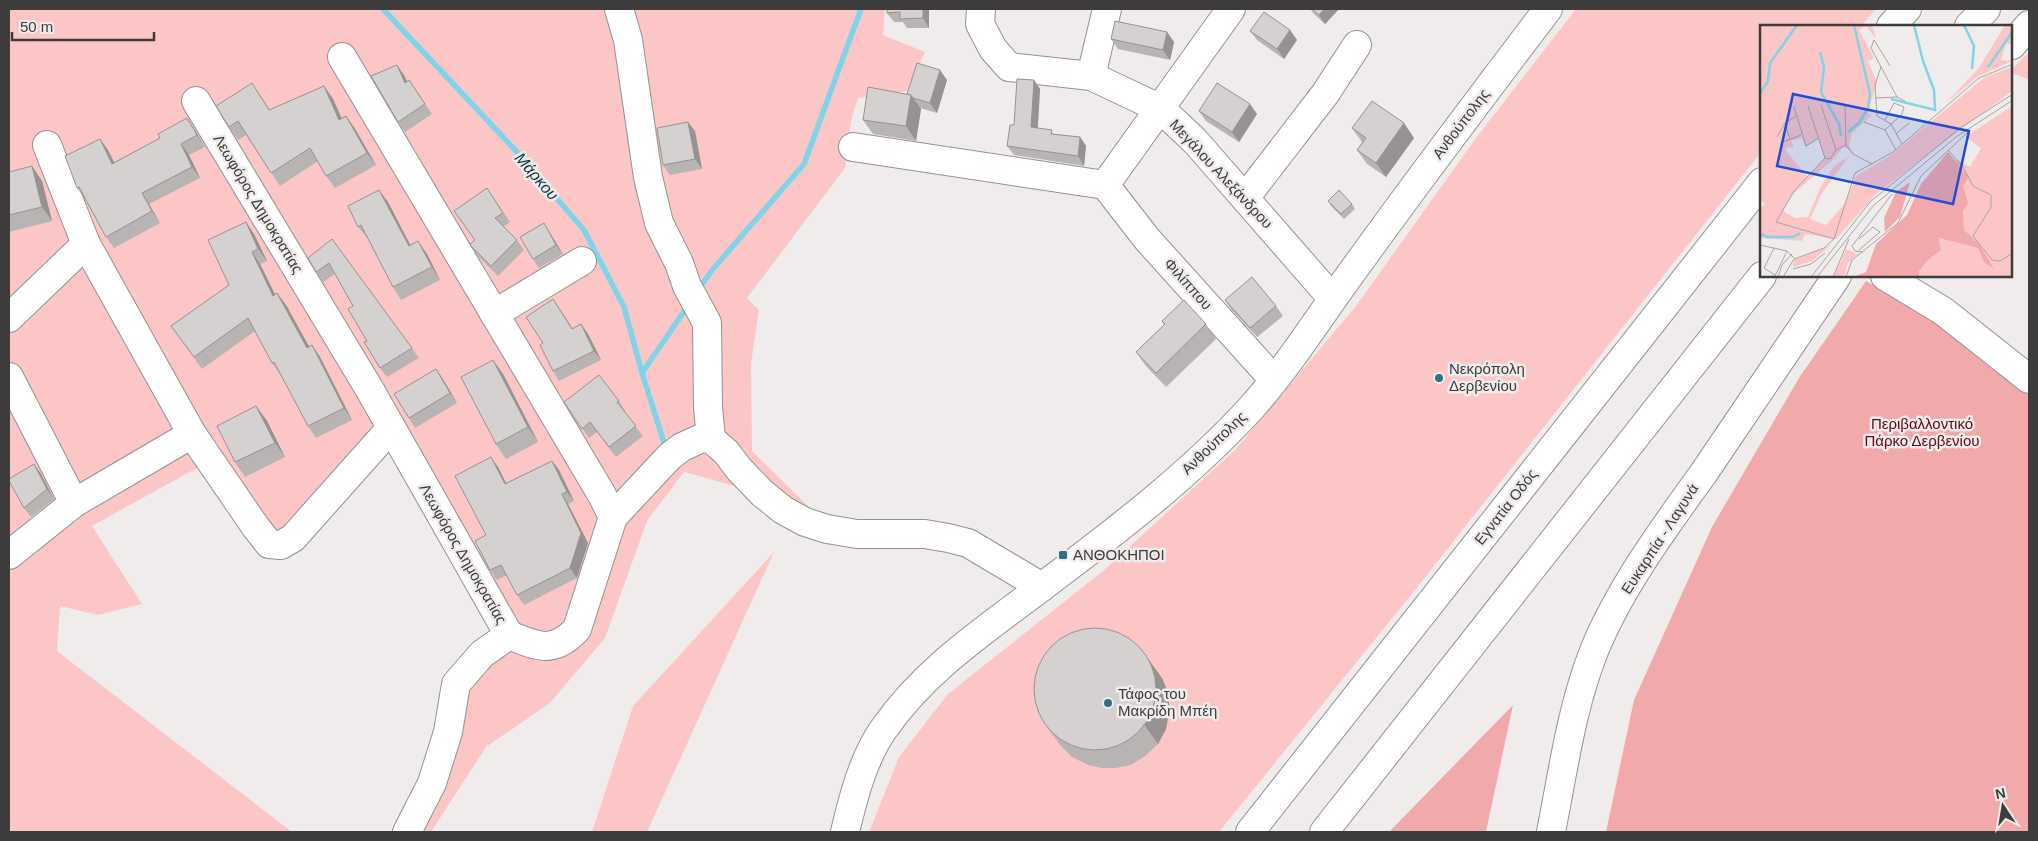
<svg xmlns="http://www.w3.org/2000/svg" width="2038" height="841" viewBox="0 0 2038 841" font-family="Helvetica,sans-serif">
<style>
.green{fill:#fcc6c7}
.forest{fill:#f2a9ab}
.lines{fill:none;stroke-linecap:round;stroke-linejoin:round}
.stream{stroke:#7fd4e9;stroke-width:5.5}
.minor-casing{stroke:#959191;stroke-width:30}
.highway-casing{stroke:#959191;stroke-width:30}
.minor{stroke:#fff;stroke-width:28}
.highway{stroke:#fff;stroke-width:28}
.wall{fill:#b8b4b4}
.shaded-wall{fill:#969292}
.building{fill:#d6d1d1;stroke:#969292}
.poi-dot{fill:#2d7281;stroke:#f0ecec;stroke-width:2}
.labels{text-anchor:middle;stroke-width:5;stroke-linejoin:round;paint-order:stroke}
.street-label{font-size:15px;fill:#3d3b3b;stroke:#f0ecec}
.poi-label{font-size:15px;fill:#3d3b3b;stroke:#f0ecec;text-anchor:start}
.park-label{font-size:15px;fill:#600a1b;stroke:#f0ecec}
.water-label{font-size:16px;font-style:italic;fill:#0b353e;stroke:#f0ecec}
.inset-river{fill:none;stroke:#7fd4e9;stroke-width:2.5}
.inset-road{fill:none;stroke:#a8a5a5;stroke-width:1}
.view{fill:#1d4ed8;fill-opacity:0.15;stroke:#1d4ed8;stroke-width:2.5}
.inset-edge{fill:none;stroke:#3d3b3b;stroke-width:2.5}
</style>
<rect width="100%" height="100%" fill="#f0ecec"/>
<g class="green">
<polygon points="9,9 885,9 883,35 925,52 907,91 858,98 851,121 845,168 747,298 759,310 751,363 752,451 808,506 684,472 647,521 605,638 550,703 486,747 431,832 407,832 456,684 509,635 391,428 275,558 206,463 92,526 142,604 98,615 60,606 57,651 292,832 9,832"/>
<polygon points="1576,9 1876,9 1861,26 1762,26 1762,151 1415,590 1219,832 869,832 899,757 948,694 1103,571 1235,450 1356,306 1476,138"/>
<polygon points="2029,52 2029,80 2012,73 2012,69"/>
<polygon points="774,552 647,832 592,832 633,706"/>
</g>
<g class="forest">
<polygon points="1866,281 1967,335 2029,394 2029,832 1606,832 1634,700 1712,527 1799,378"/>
<polygon points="1513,705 1486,832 1389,832"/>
</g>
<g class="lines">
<g class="stream">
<polyline points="383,9 516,151 584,230 624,307 642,373"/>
<polyline points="698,290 713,269 804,164 861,9"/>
<polyline points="666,449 642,373 689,304"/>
</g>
<g class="minor-casing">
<g id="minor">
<polyline points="619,9 628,40 648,177 659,223 679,263 687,286 707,323 708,407 711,439"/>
<polyline points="981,9 980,24 993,49 1009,67 1091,76 1161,109 1195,141 1332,298"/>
<polyline points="2012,45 2029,25"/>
<polyline points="342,57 602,495 613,517"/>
<polyline points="1091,76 1107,9"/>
<path d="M196 101 370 390 509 635C538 647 554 654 577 629L613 517 670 456 682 447 702 438 711 439 726 452 739 469 762 493 783 510 805 522 827 529 857 534H925L948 538 968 543 1042 587"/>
<polyline points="47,145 86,244 192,434 255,526 269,544 281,545 293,538 391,428"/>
<polyline points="853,147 1105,185"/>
<polyline points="1105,185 1147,239 1274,380"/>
<polyline points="1105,185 1231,9"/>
<polyline points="1245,198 1325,94 1357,45"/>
<polyline points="1885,276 1943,311 2029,379"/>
<polyline points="494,314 582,261"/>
<polyline points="9,318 86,244"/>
<polyline points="9,377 74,503"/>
<polyline points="9,555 74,503 192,434"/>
<polyline points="407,832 432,783 448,732 456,684 482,654 509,635"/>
<path d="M845 832C853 798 863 759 883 730 925 669 985 630 1043 586 1115 532 1190 475 1252 407 1292 362 1324 309 1360 261 1421 176 1485 92 1548 9"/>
<path d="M1551 832C1563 772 1571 709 1594 651 1619 589 1664 528 1703 474 1748 408 1793 342 1837 276"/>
</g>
</g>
<g class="highway-casing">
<g id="highway">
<polyline points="1891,26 1907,9"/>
<polyline points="1969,26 1986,9"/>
<polyline points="1250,832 1762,182"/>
<polyline points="1324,832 1762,276"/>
</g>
</g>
<use href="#minor" class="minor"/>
<use href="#highway" class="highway"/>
</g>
<g class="wall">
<polygon points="887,9 929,9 929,28 907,28 903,22 894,22 887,13"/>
<polygon points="1310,9 1339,9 1325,24 1314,14"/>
<polygon points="1290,30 1297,40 1284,59 1257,40 1250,31"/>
<polygon points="1167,32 1174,42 1170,60 1118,49 1111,39"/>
<polygon points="404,75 407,82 409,80 432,114 405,132 398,122"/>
<polygon points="947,80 937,113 920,108 921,109 916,141 873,134 863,120 907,94"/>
<polygon points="1034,80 1040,89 1038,128 1055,134 1080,137 1086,146 1084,166 1014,155 1007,146 1014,125"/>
<polygon points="324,86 333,99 342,119 346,116 355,129 376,165 335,188 326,176 318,161 280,186 246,135 238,140 229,127 261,96 270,110"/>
<polygon points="1199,111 1257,114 1239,142 1206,121"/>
<polygon points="1352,128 1414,138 1386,177 1367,164 1357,150 1362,142"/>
<polygon points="195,130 205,147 189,155 200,178 149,204 160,223 114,248 106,237 85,199 77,188 100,139 108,150 114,162 160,138"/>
<polygon points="695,131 702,169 670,175 663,165"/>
<polygon points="32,166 42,181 52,221 9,232 9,170 10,172"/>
<polygon points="487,188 510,222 503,227 517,240 524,250 498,276 478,256 471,246 475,240"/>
<polygon points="1328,201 1352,204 1355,209 1344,219 1331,206"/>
<polygon points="388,202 410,245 427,254 440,280 401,300 393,287 368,239 358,227"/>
<polygon points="550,233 563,254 539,268 533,259"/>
<polygon points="254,234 267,261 260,264 275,294 277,293 286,305 309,347 312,345 320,357 352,420 316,438 308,426 281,375 272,363 255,331 202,369 171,326 229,285"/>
<polygon points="332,239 419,358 387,377 380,368 367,341 353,306 335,274 323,282 316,272"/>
<polygon points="1225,300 1276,306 1283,316 1257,337 1231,309"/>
<polygon points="560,309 573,329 581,324 588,334 601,360 559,381 553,371 543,343"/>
<polygon points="1162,321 1206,324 1216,339 1166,387 1146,366 1136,352 1164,325"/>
<polygon points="493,360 503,374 538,442 506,459 496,444"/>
<polygon points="436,369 457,403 415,428 409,418"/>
<polygon points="619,401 625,411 624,412 643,436 616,457 597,432 589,438 564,402"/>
<polygon points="256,406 267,421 285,457 245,477 235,462"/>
<polygon points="552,461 559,470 574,501 568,504 588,543 577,578 524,605 517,595 507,575 497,580 490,570 486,535 498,467 506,483"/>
<polygon points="34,464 41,474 54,499 31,517 24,508"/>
<polygon points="1162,678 1169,695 1169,713 1166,729 1158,744 1145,756 1131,765 1116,768 1102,768 1088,765 1072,757 1060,745 1047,727"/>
</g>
<g class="shaded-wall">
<polygon points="923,9 929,9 929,28 923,18"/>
<polygon points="1324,9 1339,9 1325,24 1319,15"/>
<polygon points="1290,30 1297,40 1284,59 1277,49"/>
<polygon points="1167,32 1174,42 1170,60 1163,50"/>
<polygon points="397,65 404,75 412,93 405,83"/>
<polygon points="940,70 947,80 937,113 930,103"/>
<polygon points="1034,80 1040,89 1037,137 1031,127"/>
<polygon points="324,86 333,99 348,133 339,120"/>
<polygon points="911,95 921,109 916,141 906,126"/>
<polygon points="1250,104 1257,114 1239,142 1232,132"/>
<polygon points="346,116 355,129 376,165 367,153"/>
<polygon points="187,118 195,130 205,147 197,135"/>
<polygon points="688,122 695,131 702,169 695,159"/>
<polygon points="1404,123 1414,138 1386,177 1376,163"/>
<polygon points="1080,137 1086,146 1084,166 1078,156"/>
<polygon points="100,139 108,150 120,175 112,164"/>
<polygon points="181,144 189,155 200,178 192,167"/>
<polygon points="32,166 42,181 52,221 42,207"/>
<polygon points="379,190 388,202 417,258 409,246"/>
<polygon points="142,193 149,204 160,223 152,211"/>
<polygon points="246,222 254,234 267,261 258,249"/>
<polygon points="544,223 550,233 563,254 556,245"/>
<polygon points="418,241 427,254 440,280 432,267"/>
<polygon points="252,252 260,264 281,307 273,296"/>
<polygon points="277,293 286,305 316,359 307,348"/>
<polygon points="581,324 588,334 601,360 594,351"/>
<polygon points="312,345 320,357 352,420 344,408"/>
<polygon points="493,360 503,374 538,442 528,427"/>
<polygon points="436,369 443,379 457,403 450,393"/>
<polygon points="256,406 267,421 285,457 275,443"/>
<polygon points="491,457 498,467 511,493 505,484"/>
<polygon points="552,461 559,470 574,501 567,492"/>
<polygon points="34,464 41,474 54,499 47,489"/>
<polygon points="562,494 568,504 588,543 577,578 570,568"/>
<polygon points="1149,660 1162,678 1169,695 1169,713 1166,729 1158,744 1145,726"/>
</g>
<g class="building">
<polygon points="887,9 923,9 923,18 900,19 900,12 887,13"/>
<polygon points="1312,9 1324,9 1319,15"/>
<polygon points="1264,12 1290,30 1277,49 1250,31"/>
<polygon points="1115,21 1167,32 1163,50 1111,39"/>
<polygon points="917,63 940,70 930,103 913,98 911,95 907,94"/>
<polygon points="397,65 405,83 409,80 425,104 398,122 371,76"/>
<polygon points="1017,79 1034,80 1031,127 1052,130 1051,134 1080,137 1078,156 1007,146 1010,125 1014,125"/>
<polygon points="252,83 269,110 324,86 339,120 346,116 367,153 326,176 310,148 271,173 238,121 229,127 216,106"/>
<polygon points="1217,83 1250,104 1232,132 1199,111"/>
<polygon points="868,87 911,95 906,126 863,120"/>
<polygon points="1372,101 1404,123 1376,163 1357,150 1366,138 1352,128"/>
<polygon points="187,118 197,135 181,144 192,167 142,193 152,211 106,237 79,187 77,188 65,156 100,139 112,164 160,138 158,134"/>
<polygon points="688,122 695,159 663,165 657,128"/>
<polygon points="32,166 42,207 9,215 9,172"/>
<polygon points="487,188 503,213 495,218 517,240 491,266 471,246 470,244 475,240 454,211"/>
<polygon points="379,190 409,246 418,241 432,267 393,287 361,225 358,227 348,206"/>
<polygon points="1339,190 1352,204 1341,214 1328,201"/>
<polygon points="246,222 258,249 252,252 273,296 277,293 307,348 312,345 344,408 308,426 274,362 272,363 248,318 194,357 171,326 229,285 208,240"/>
<polygon points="544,223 556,245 533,259 520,237"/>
<polygon points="332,239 412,348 380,368 364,342 367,341 348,309 353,306 329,263 316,272 308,258"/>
<polygon points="1252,277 1276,306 1250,328 1225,300"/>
<polygon points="553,299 572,329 581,324 594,351 553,371 540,345 543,343 526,317"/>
<polygon points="1184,300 1206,324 1156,373 1136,352 1165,324 1162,321"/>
<polygon points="493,360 528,427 496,444 461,377"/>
<polygon points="436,369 450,393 409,418 394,394"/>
<polygon points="599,375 619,401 617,402 636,426 609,447 590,422 582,429 564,402"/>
<polygon points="256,406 275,443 235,462 217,426"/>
<polygon points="491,457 505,484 552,461 567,492 562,494 581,533 570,568 517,595 501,565 490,570 475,541 486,535 455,476"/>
<polygon points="34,464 47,489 24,508 9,481 9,479"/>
<circle cx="1095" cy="689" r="61"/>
</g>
<g class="poi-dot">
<circle cx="1439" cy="378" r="5"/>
<rect x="1058" y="550" width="10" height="10" rx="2.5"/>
<circle cx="1108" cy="703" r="5"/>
</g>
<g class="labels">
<g class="street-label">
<text transform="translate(1461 124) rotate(-53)" y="5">Ανθούπολης</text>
<text transform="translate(1221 174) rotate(47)" y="5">Μεγάλου Αλεξάνδρου</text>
<text transform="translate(258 204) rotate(59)" y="5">Λεωφόρος Δημοκρατίας</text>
<text transform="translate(1188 284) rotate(48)" y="5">Φιλίππου</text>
<text transform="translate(1214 443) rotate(-44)" y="5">Ανθούπολης</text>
<text transform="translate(1506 507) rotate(-52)" y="5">Εγνατία Οδός</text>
<text transform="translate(1660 539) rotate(-57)" y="5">Ευκαρπία - Λαγυνά</text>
<text transform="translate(463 554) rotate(60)" y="5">Λεωφόρος Δημοκρατίας</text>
</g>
<g class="poi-label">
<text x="1449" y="374">Νεκρόπολη<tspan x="1449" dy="17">Δερβενίου</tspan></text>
<text x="1073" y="560">ΑΝΘΟΚΗΠΟΙ</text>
<text x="1118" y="699">Τάφος του<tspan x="1118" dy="17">Μακρίδη Μπέη</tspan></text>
</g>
<g class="park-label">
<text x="1922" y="429">Περιβαλλοντικό<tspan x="1922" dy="17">Πάρκο Δερβενίου</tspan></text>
</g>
<g class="water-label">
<text transform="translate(537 176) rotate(49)" y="6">Μάρκου</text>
</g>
</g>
<g transform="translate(1760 25)">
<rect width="252" height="252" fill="#f0ecec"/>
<path d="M0 0H112L116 14 106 1 99 5 114 33 108 36 117 57 108 88 112 90 92 108 89 121 93 127 83 122 73 135 34 168 23 186 35 193 48 192 60 163 74 141 89 131 62 168 50 194 66 200 86 177 96 151 131 130 225 52 252 42V66L117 168 76 214 45 209 42 216 0 213V184L5 179 0 174ZM42 113 46 122 58 113 65 133 48 152 26 126 27 122 34 123 31 116ZM245 0H252V19H246L241 35 252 36 217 52 186 78 219 43ZM252 81V252H159V246L168 235 181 225 179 213 184 215 196 134 210 142 221 123 205 112ZM71 220 52 236 33 242 34 235ZM86 224 98 229 88 238 84 252H74Z" fill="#fcc6c7" fill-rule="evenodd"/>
<path d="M188 127 209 152 203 161 208 178 203 186 204 205 219 219 234 244 224 237 218 223 179 213 181 225 168 235 159 246V252H93L106 247 116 219 147 190 161 159ZM150 157 140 192 125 207 124 193 136 167Z" fill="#f2a9ab"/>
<path class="inset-river" d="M204 0 214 21 212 44M60 27 64 42 61 67 79 99 81 111M228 42 253 6M0 69 8 56 10 38 37 0M131 74 175 85 174 65 163 36 154 0M88 107 99 98 108 83 110 69 94 0M0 209 8 212H33L40 208"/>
<path class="inset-road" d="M130 41 114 15 111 23 137 72M121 42 115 60 117 91 131 99 142 119M115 73 137 72 145 76M85 79 86 120M61 80 76 125M48 81 65 133 70 134 76 125 86 120M34 82 46 121 59 113M104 97 125 105M25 98 30 114M125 105 142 89 144 82 134 78 125 95M125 105 136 125M136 109 149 98M17 112 25 98 36 91M23 117 41 110M86 120 93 129 112 139M188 125 203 142 213 161 231 170V182L213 211 232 235 240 236 253 228M65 133 34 166 16 197 74 214M99 214 113 202 120 207 99 225M0 220 27 226 34 233M14 223 4 243 15 250M103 227 95 226 92 221 132 169M33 244 51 239 65 228M15 251 27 226M18 252 22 240 32 229M23 252 34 234 64 223 74 214 95 148 133 127 219 53 253 39M51 252 110 177 200 103 253 69M57 252 113 181 196 112 253 75M73 252 89 214M86 252 92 235 138 198 161 151 208 107"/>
<path class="view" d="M33 69 209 106 193 179 17 141Z"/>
<rect width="252" height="252" class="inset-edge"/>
</g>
<rect width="2038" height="841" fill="none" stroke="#3d3b3b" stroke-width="20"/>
<g transform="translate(2003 806) rotate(348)" stroke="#f0ecec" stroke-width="4" paint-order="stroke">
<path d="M0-4L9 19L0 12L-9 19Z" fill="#3d3b3b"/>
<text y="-8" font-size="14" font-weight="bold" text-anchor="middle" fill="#3d3b3b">N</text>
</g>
<path d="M12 32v8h142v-8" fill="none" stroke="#3d3b3b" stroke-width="2.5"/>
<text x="20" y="32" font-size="15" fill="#3d3b3b" stroke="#f0ecec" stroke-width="4" paint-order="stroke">50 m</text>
</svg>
